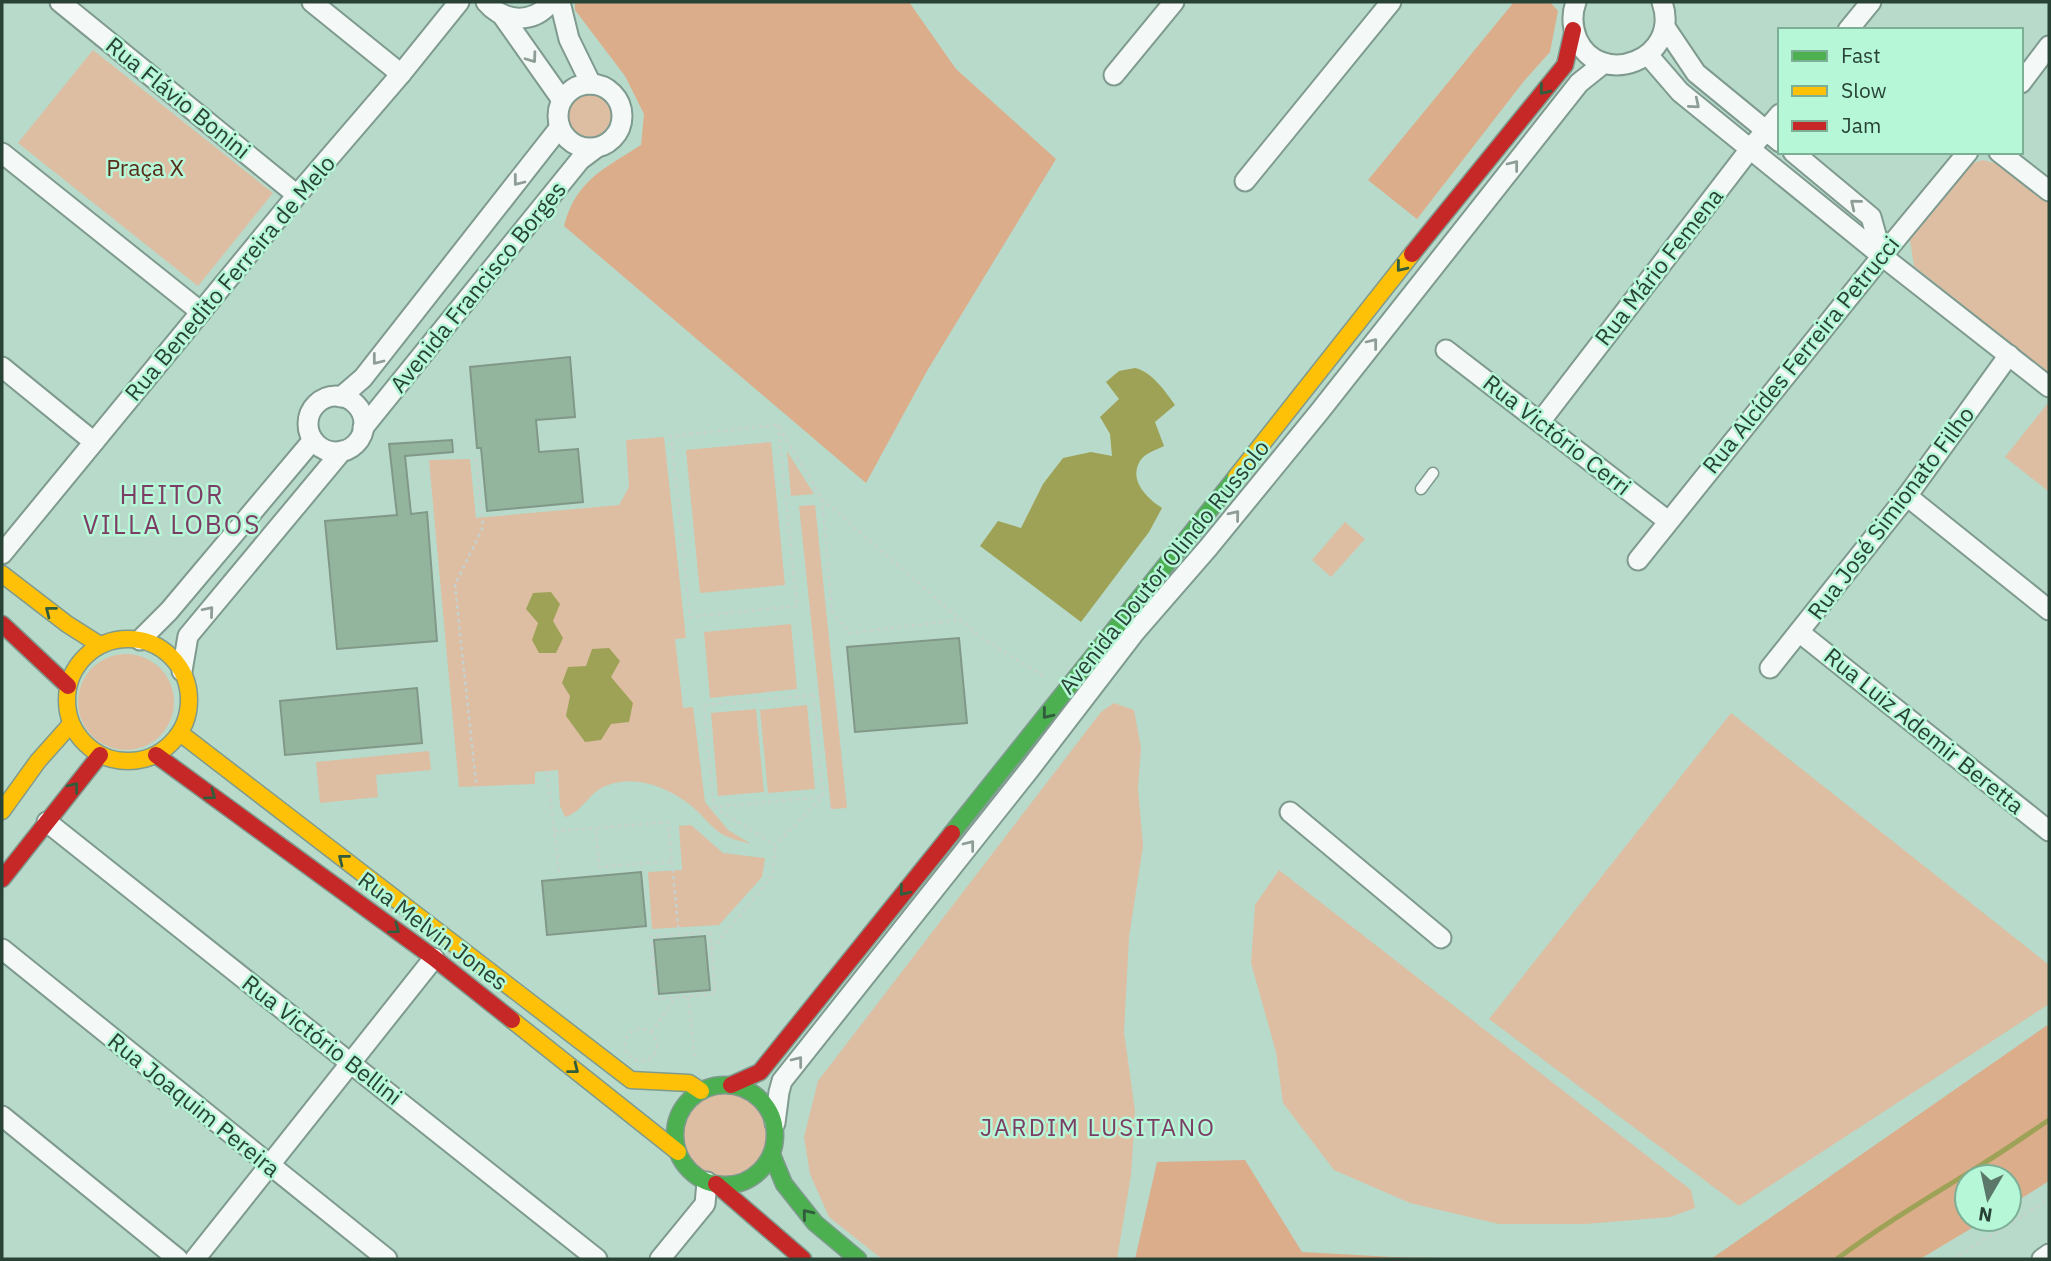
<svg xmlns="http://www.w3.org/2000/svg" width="2051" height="1261" viewBox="0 0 2051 1261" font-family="'IBM Plex Sans',sans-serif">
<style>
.green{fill:#ddbea2}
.forest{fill:#dbad8b}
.water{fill:#9ea256}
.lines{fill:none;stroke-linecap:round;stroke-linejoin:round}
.stream{stroke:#9ea256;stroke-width:5}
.building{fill:#94b59d;stroke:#819889;stroke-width:2}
.lane-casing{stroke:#7f9a8e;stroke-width:13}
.street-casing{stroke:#7f9a8e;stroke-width:23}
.fast-casing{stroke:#7f9a8e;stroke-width:19}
.slow-casing{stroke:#7f9a8e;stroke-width:19}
.jam-casing{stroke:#7f9a8e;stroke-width:19}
.path{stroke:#c6d0cc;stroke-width:2.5;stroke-dasharray:3.5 3.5;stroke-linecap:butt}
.lane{stroke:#f4f9f7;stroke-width:10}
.street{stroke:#f4f9f7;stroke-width:19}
.fast{stroke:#4caf50;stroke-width:16}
.slow{stroke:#ffc107;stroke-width:16}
.jam{stroke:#c62828;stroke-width:16}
.oneway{stroke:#8e9e96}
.oneway2{stroke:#315d3c}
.labels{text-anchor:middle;stroke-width:5;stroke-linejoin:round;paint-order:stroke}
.street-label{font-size:23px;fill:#284236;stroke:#b6f7d8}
.park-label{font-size:23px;fill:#582c18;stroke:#b6f7d8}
.neighbourhood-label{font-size:24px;letter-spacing:2px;fill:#7c3d64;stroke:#b6f7d8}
.quarter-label{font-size:26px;letter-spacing:2px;fill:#7c3d64;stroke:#b6f7d8}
</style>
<rect width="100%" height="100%" fill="#b8daca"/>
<g class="green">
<polygon points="93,50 273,193 198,286 18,143"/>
<circle cx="590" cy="117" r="25"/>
<polygon points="1983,160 2002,165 2049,203 2049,374 1914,266 1910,240 1970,164"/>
<polygon points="2048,403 2049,404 2048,491 2005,457"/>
<path d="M664 437 686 638 675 639 683 708 693 707 705 802 728 830 751 844C741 841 729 839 720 833 708 824 700 812 689 804 665 786 636 775 608 785 589 791 583 812 565 817L560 806 558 770 535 772V784L459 787 429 460 470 459 476 518 619 505 629 487 626 440Z"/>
<polygon points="771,442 785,585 700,593 686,450"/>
<polygon points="787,451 814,494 791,496"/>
<polygon points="815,505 847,808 831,809 799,506"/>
<polygon points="1345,522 1365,539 1331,577 1312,560"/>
<polygon points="791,624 797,689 710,698 704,632"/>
<circle cx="126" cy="702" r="48"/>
<polygon points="1114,703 1134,710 1141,748 1138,788 1143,846 1129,937 1124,1032 1135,1111 1131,1175 1117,1259 882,1259 829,1217 810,1174 804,1137 818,1081 1101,712"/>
<polygon points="807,705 815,789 768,793 760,710"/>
<polygon points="756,709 764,792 718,796 711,713"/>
<polygon points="1731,713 2049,965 2049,1004 1739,1206 1489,1019"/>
<polygon points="429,751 431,770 376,775 378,797 320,803 316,762"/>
<polygon points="691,825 723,853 765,858 762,877 719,925 652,929 648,872 682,870 679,826"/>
<polygon points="1279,870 1691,1190 1695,1208 1670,1217 1585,1224 1499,1224 1410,1203 1334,1170 1283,1103 1276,1052 1251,963 1255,905"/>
<circle cx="725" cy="1135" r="42"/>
</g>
<g class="forest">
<path d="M575 2H909L956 69 1056 159 927 371 866 483 564 226C576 180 604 169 641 145L644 114 625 76 575 10Z"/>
<polygon points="1514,2 1550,2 1558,11 1550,52 1524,81 1417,219 1368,180"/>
<polygon points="2049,1024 2049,1181 2009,1206 2009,1177 1967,1177 1967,1219 1987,1219 1920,1259 1711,1259"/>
<polygon points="1245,1160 1302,1252 1393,1257 1505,1259 1135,1259 1157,1162"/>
</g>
<g class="water">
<path d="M1135 368C1151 371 1166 392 1175 405L1155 422 1164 446C1156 450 1145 453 1140 461 1128 481 1148 499 1162 508L1149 532 1081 622 980 546 998 521 1021 528 1043 484 1063 458 1091 452 1112 456 1110 434 1100 417 1119 399 1106 382 1119 371Z"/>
<polygon points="551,592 560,604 553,621 563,638 556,653 539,653 532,640 538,623 526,609 533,593"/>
<polygon points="609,648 620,661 611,677 633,703 629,722 611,724 601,740 585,742 566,716 570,696 562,683 568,667 586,666 592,649"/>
</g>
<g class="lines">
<path class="stream" d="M1837 1259C1879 1227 1923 1201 1968 1173 1995 1157 2022 1138 2049 1120"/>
</g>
<g class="building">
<polygon points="570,357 575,417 536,420 539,452 578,449 583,502 487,511 481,448 477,448 470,367"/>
<polygon points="452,440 453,452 405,456 411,514 427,512 437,641 337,649 325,521 397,515 389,444"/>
<polygon points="959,638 967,723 855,732 847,647"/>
<polygon points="417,688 422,743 285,755 280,701"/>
<polygon points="641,872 646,926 547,935 542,881"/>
<polygon points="705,936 710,990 659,994 654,940"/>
</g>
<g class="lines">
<g class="lane-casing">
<polyline id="lane" points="1421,489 1433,473"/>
</g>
<g class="street-casing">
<g id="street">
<polyline points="60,2 297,195"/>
<polyline points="312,2 401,74"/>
<path d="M486 2C504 23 534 24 551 2"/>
<polyline points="560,2 569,39 591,84"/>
<path d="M1576 2C1571 15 1572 26 1577 39 1600 90 1682 59 1662 2"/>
<polyline points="502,15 562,100"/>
<polyline points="1665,27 1696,73 1780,142"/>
<polyline points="1848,30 1871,2"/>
<polyline points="1648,55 1680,92 1882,256 1871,217 1793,152"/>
<polyline points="1114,75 1174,2"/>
<polyline points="2021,83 2049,46"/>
<circle cx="590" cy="116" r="32"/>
<polyline points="1999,152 2049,191"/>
<polyline points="2,153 201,312"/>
<polyline points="1245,181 1391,2"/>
<polyline points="1882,256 2049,387"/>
<polyline points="1446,350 1668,521"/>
<polyline points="2,367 94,442"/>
<circle cx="336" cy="424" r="28"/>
<polyline points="341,397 363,378 560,127"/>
<polyline points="1540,422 1750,149 1780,114"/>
<polyline points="363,428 580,160 596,148"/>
<polyline points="1907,496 2049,610"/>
<polyline points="2,554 297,195 401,74 459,2"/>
<polyline points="1638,560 1882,256 1968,152"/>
<polyline points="1799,632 2049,831"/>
<polyline points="140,640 169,611 313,440"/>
<polyline points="1770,668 1907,496 2009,355"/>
<polyline points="182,671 188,636 342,451"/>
<polyline points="1290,812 1441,938"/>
<polyline points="47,822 597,1259"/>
<polyline points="2,949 387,1259"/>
<polyline points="2,1116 178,1259"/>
<polyline points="775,1123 779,1092 782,1081 1029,770 1135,632 1208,548 1320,411 1579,83 1604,63"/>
<polyline points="195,1259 434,958"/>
<polyline points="660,1259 705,1204 707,1182"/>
<polyline points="2042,1259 2049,1254"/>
</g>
</g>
<g class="fast-casing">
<g id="fast">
<polyline points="952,833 1236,477"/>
<circle cx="725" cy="1135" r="50"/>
<polyline points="772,1155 784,1184 815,1223 858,1259"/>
</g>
</g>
<g class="slow-casing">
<g id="slow">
<polyline points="1236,477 1412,254"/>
<polyline points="2,574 67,624 100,645"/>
<circle cx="128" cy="700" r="61"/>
<polyline points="180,733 631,1080 689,1083 701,1091"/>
<polyline points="2,811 38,761 71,724"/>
<polyline points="512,1020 678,1152"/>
</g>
</g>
<g class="jam-casing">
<g id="jam">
<polyline points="1412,254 1565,65 1573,30"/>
<polyline points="2,624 68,686"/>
<polyline points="156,755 434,958 512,1020"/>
<polyline points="2,879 100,755"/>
<polyline points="731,1085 760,1072 952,833"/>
<polyline points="716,1184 803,1259"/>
</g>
</g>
<g class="path">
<polygon points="778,425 797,606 690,617 671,436"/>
<polyline points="779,427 822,499 979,636 1043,676"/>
<polyline points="476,458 483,527 455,585 477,793"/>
<polyline points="822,499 832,612 850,633 960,620"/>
<polygon points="814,695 823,797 714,807 704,705"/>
<polyline points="547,771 559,872"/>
<polyline points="714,807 775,845 823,797"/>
<polyline points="554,831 596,828"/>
<polyline points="671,861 599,867 596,828 668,822 679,934"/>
<polygon points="710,932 715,994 656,999 651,937"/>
<polyline points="712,949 773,875 775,845"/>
<polyline points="688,997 695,1059"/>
<circle cx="641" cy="1045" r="16"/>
<polyline points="651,1032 676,997"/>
<polyline points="1953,1259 2049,1199"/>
</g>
<use href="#lane" class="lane"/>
<use href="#street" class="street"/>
<use href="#fast" class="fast"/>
<use href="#slow" class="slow"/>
<use href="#jam" class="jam"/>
</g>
<defs><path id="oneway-chevron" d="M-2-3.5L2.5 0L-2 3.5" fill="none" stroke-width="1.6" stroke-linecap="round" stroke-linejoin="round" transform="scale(1.75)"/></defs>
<g class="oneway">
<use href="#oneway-chevron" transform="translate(532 58) rotate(54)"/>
<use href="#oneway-chevron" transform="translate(1695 104) rotate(40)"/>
<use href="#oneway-chevron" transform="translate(1514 165) rotate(-52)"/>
<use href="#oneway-chevron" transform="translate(518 181) rotate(128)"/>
<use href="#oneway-chevron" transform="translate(1855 204) rotate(-141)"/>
<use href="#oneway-chevron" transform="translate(1373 343) rotate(-52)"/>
<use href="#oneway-chevron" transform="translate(377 360) rotate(128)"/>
<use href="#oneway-chevron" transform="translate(1235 515) rotate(-51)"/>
<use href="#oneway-chevron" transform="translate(209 611) rotate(-50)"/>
<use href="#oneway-chevron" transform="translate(970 845) rotate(-52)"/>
<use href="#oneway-chevron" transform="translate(798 1061) rotate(-52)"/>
</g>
<g class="oneway2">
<use href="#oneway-chevron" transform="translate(1544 90) rotate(129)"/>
<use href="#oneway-chevron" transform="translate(1401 267) rotate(129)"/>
<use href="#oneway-chevron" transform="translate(50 611) rotate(-142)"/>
<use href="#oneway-chevron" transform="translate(1047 714) rotate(129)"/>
<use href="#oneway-chevron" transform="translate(74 787) rotate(-52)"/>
<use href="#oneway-chevron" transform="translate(211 795) rotate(36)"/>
<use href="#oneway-chevron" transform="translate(343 859) rotate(-142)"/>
<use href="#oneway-chevron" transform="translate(904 891) rotate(129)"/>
<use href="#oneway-chevron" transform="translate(395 929) rotate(36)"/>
<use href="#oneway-chevron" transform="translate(574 1069) rotate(38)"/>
<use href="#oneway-chevron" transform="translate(807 1214) rotate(-129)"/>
</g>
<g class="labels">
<g class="street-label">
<text transform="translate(178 98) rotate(39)" y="8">Rua Flávio Bonini</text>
<text transform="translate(1659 267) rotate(-52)" y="8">Rua Mário Femena</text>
<text transform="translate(230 278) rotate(-50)" y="8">Rua Benedito Ferreira de Melo</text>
<text transform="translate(478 287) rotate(-51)" y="8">Avenida Francisco Borges</text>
<text transform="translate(1801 355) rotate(-51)" y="8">Rua Alcídes Ferreira Petrucci</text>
<text transform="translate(1557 435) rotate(38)" y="8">Rua Victório Cerri</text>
<text transform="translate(1891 513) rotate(-53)" y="8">Rua José Simionato Filho</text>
<text transform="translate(1164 567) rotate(-51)" y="8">Avenida Doutor Olindo Russolo</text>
<text transform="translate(1924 731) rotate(39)" y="8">Rua Luiz Ademir Beretta</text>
<text transform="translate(433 931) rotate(37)" y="8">Rua Melvin Jones</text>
<text transform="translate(322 1040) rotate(38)" y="8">Rua Victório Bellini</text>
<text transform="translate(194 1105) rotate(39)" y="8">Rua Joaquim Pereira</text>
</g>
<g class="park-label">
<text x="145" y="176">Praça X</text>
</g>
<g class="neighbourhood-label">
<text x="1098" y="1136">JARDIM LUSITANO</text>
</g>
<g class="quarter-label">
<text x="172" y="504">HEITOR<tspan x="172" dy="30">VILLA LOBOS</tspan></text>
</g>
</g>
<rect width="2051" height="1261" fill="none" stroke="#284236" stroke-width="7"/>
<rect x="1778" y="28" width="245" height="126" fill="#b6f7d8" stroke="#7daf97" stroke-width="2"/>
<rect x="1792" y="51" width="35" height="10" fill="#4caf50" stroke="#7daf97" stroke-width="2"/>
<text x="1841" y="63" font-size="21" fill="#284236">Fast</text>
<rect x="1792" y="86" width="35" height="10" fill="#ffc107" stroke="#7daf97" stroke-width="2"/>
<text x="1841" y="98" font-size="21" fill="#284236">Slow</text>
<rect x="1792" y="121" width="35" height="10" fill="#c62828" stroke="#7daf97" stroke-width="2"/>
<text x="1841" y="133" font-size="21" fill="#284236">Jam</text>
<g transform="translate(1988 1198) rotate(189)"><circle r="33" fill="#b6f7d8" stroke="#7daf97" stroke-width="2"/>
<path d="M0-5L12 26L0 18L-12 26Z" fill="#5a776a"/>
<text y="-10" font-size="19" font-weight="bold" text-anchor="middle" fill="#284236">N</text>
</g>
</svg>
